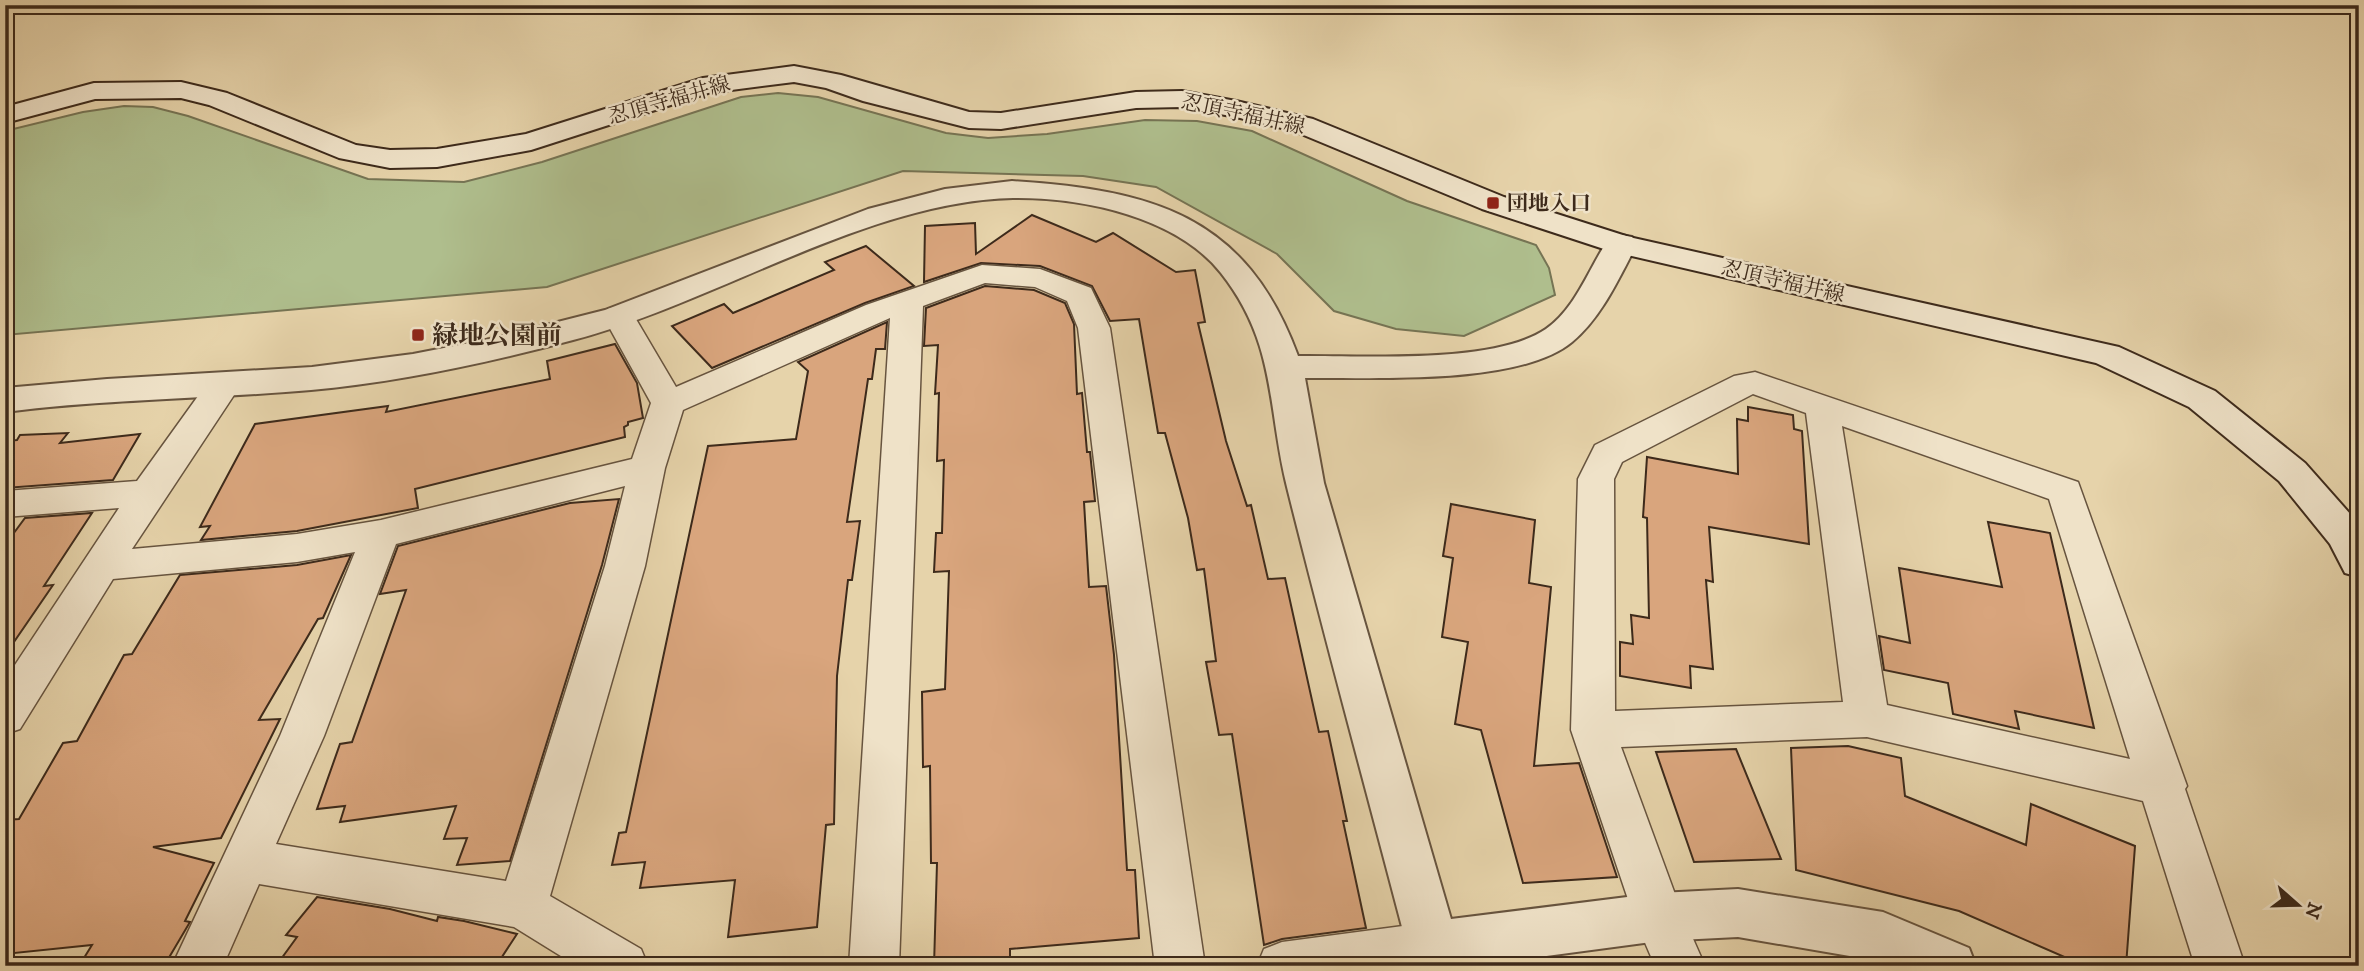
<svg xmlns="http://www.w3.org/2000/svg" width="2364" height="971" viewBox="0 0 2364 971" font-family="'IM FELL DW Pica','Noto Serif JP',serif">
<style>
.green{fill:#afbe8d;stroke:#767454;stroke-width:2}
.building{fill:#d9a57d;stroke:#3d2a1b;stroke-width:2}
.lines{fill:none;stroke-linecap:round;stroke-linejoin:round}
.minor-casing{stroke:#67543f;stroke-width:3}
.tertiary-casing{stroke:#67543f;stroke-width:4}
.secondary-casing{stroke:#3d2a1b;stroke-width:4}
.minor{fill:#efe2c8;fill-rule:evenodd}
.tertiary{fill:#efe2c8;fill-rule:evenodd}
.secondary{fill:#efe2c8;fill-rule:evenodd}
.poi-dot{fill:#8f2418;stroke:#efe2c8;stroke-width:2.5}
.labels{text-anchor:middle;stroke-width:5;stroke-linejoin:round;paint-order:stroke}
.far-street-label{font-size:21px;fill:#3d2a1b;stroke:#efe2c8}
.far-poi-label{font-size:21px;font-weight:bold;fill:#3d2a1b;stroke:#efe2c8;text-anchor:start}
.poi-label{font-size:26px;font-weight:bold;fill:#3d2a1b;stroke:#efe2c8;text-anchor:start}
</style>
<rect width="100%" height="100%" fill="#e6d3aa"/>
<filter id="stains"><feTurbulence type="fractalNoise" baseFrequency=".00286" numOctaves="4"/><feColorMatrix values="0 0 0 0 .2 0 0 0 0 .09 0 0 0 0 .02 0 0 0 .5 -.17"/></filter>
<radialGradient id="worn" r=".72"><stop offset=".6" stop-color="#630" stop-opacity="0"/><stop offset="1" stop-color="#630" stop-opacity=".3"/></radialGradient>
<polygon class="green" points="778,93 818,97 946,133 988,138 1047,134 1145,120 1197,121 1252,131 1407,201 1536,245 1549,268 1555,295 1464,336 1396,329 1334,311 1277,254 1156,187 1083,176 903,171 547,287 5,335 5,131 83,112 124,106 153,107 188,116 368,179 464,182 542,162 741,97"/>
<g class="building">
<polygon points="1032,215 1096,242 1113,233 1176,272 1195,270 1205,322 1198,323 1226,441 1247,506 1251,505 1268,579 1285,578 1319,732 1328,731 1347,821 1343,821 1366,928 1282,939 1264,945 1232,734 1219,735 1206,662 1216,661 1204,569 1197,570 1188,518 1165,433 1158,433 1139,319 1110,321 1092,286 1040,266 981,263 924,282 925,226 975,223 976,254"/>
<polygon points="866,246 914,286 865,303 712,368 672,326 724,304 733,313 834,270 825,262"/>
<polygon points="985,286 1034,290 1065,303 1074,324 1077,394 1082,393 1087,452 1090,452 1095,501 1084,502 1089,587 1106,586 1114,655 1127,870 1135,870 1139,938 1010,949 1010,962 934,966 937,863 931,863 930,766 923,767 922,692 945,689 949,571 934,572 936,533 942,533 944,460 937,461 939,393 935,394 938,345 924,346 926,308"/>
<polygon points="887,322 885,349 876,349 872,379 868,379 847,522 860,521 852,580 848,580 837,676 834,824 826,825 817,927 728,937 735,880 640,888 645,862 612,865 619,833 626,832 708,446 796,439 808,371 798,362"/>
<polygon points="615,344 637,383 643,418 628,422 628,425 624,427 625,437 415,489 418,508 297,531 201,540 210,526 200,527 255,424 388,406 386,412 550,379 547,361"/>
<polygon points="1748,407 1793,415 1794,429 1802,431 1809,544 1709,527 1713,582 1706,580 1713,669 1690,666 1691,688 1620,676 1620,642 1633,644 1631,615 1649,618 1647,518 1643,517 1647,457 1738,474 1737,419 1748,421"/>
<polygon points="68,433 60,443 140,434 113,480 5,488 5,441 17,440 20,435"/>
<polygon points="619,499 602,565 510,861 457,865 467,838 444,839 456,806 340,822 345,806 317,809 340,744 352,742 406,590 380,594 398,546 570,503"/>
<polygon points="1451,504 1535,520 1529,583 1551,587 1534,766 1579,763 1617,877 1523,883 1481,730 1455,724 1468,642 1442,637 1453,558 1443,556"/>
<polygon points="92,513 44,586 53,585 5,655 5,545 25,518"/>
<polygon points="1988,522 2050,533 2094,728 2015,711 2019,729 1953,714 1948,683 1884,670 1879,636 1910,643 1899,568 2002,587"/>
<polygon points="351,555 323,618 318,619 259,720 280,719 221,838 153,847 214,863 185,921 190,922 164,966 79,966 92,945 5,954 5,820 19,819 63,743 77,741 124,655 132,654 180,575 297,565"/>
<polygon points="1848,746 1901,758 1905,796 2026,845 2031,804 2135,846 2126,966 2085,966 1959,911 1796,870 1791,748"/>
<polygon points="1736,749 1781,859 1694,862 1656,752"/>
<polygon points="317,897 390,909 437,921 438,917 464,921 517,934 496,966 276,966 297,937 286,935"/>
</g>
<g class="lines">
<g class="minor-casing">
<g id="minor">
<path d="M982 265 1040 269 1091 288 1110 328 1205 966H1155L1078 328 1067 301 1035 287 985 283 923 306 899 966H849L890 318 683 410 665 468 645 566 550 896 641 949 648 966H577L514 927 259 884 223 966H172L280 736 355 552 297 562 113 579 20 729 5 734V680L119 508 5 517V491L137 481 211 378 223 375 235 378 240 386 132 549 297 534 381 520 632 459 651 403 603 316 608 309 619 306 630 309 676 387 866 305ZM625 486 605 566 506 881 276 844 324 736 396 544Z"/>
<path d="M1755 372 2078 482 2187 786 2185 789 2245 966H2195L2143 801 1867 737 1621 747 1683 916 1705 966H1655L1634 917 1571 730 1578 479 1595 445 1734 376ZM1753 394 1806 413 1843 702 1615 711 1614 479 1622 462ZM1842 426 2049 499 2130 759 1887 705Z"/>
<polygon points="1433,922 1451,929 1463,966 1257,966 1264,949 1282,942"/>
</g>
</g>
<g class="tertiary-casing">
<path id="tertiary" d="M1012 181C1151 190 1246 214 1298 356 1363 355 1493 365 1546 329 1577 307 1589 267 1610 237L1621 235 1632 237 1637 244C1619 278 1602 317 1572 342 1519 386 1373 377 1305 378L1324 483 1451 919 1659 893 1738 889 1883 912 1969 948 1976 966H1890L1879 961 1738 937 1659 941 1472 966 1414 964 1407 946C1367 793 1325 640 1287 487 1267 407 1277 344 1221 273 1176 216 1081 197 1013 198 868 201 715 303 573 340 487 363 399 382 311 390 209 399 107 399 5 412V388L107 379 312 367 413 354 490 339 605 310 868 209 945 189Z"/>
</g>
<g class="secondary-casing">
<polygon id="secondary" points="794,66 841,75 969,112 1001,113 1136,92 1182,91 1236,101 1313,119 1504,197 1629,237 2119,347 2215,391 2305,463 2359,524 2359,577 2345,573 2330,544 2279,481 2189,407 2096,363 1610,251 1482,209 1294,131 1236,117 1182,107 1136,108 1001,129 969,128 863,101 826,88 794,82 708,93 531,150 437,167 390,168 339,158 209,105 181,98 95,99 5,123 5,107 94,83 181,82 227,93 356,145 390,150 437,149 526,134 703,78"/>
</g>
<use href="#minor" class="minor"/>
<use href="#tertiary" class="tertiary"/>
<use href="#secondary" class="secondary"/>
</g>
<g class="poi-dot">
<rect x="1486" y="196" width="14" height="14" rx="3.5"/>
<rect x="411" y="328" width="14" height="14" rx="3.5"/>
</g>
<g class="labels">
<g class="far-street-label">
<text transform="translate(669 100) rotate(-16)" y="7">忍頂寺福井線</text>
<text transform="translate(1243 114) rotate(12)" y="7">忍頂寺福井線</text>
<text transform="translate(1783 281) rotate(13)" y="7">忍頂寺福井線</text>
</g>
<g class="far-poi-label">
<text x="1507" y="210">団地入口</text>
</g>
<g class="poi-label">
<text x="432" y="344">緑地公園前</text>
</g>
</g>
<rect width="2364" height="971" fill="none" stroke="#e6d3aa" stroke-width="28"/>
<rect x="7" y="7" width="2350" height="957" fill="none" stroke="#3d2a1b" stroke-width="3.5"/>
<rect x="14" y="14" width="2336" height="943" fill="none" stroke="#3d2a1b" stroke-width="2"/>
<g transform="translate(2298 905) rotate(110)" stroke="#efe2c8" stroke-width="5" paint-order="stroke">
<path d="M0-5L12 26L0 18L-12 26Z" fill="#3d2a1b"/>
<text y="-10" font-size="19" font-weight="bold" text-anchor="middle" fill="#3d2a1b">N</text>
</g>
<rect width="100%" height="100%" filter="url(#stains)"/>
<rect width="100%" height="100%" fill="url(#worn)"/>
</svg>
